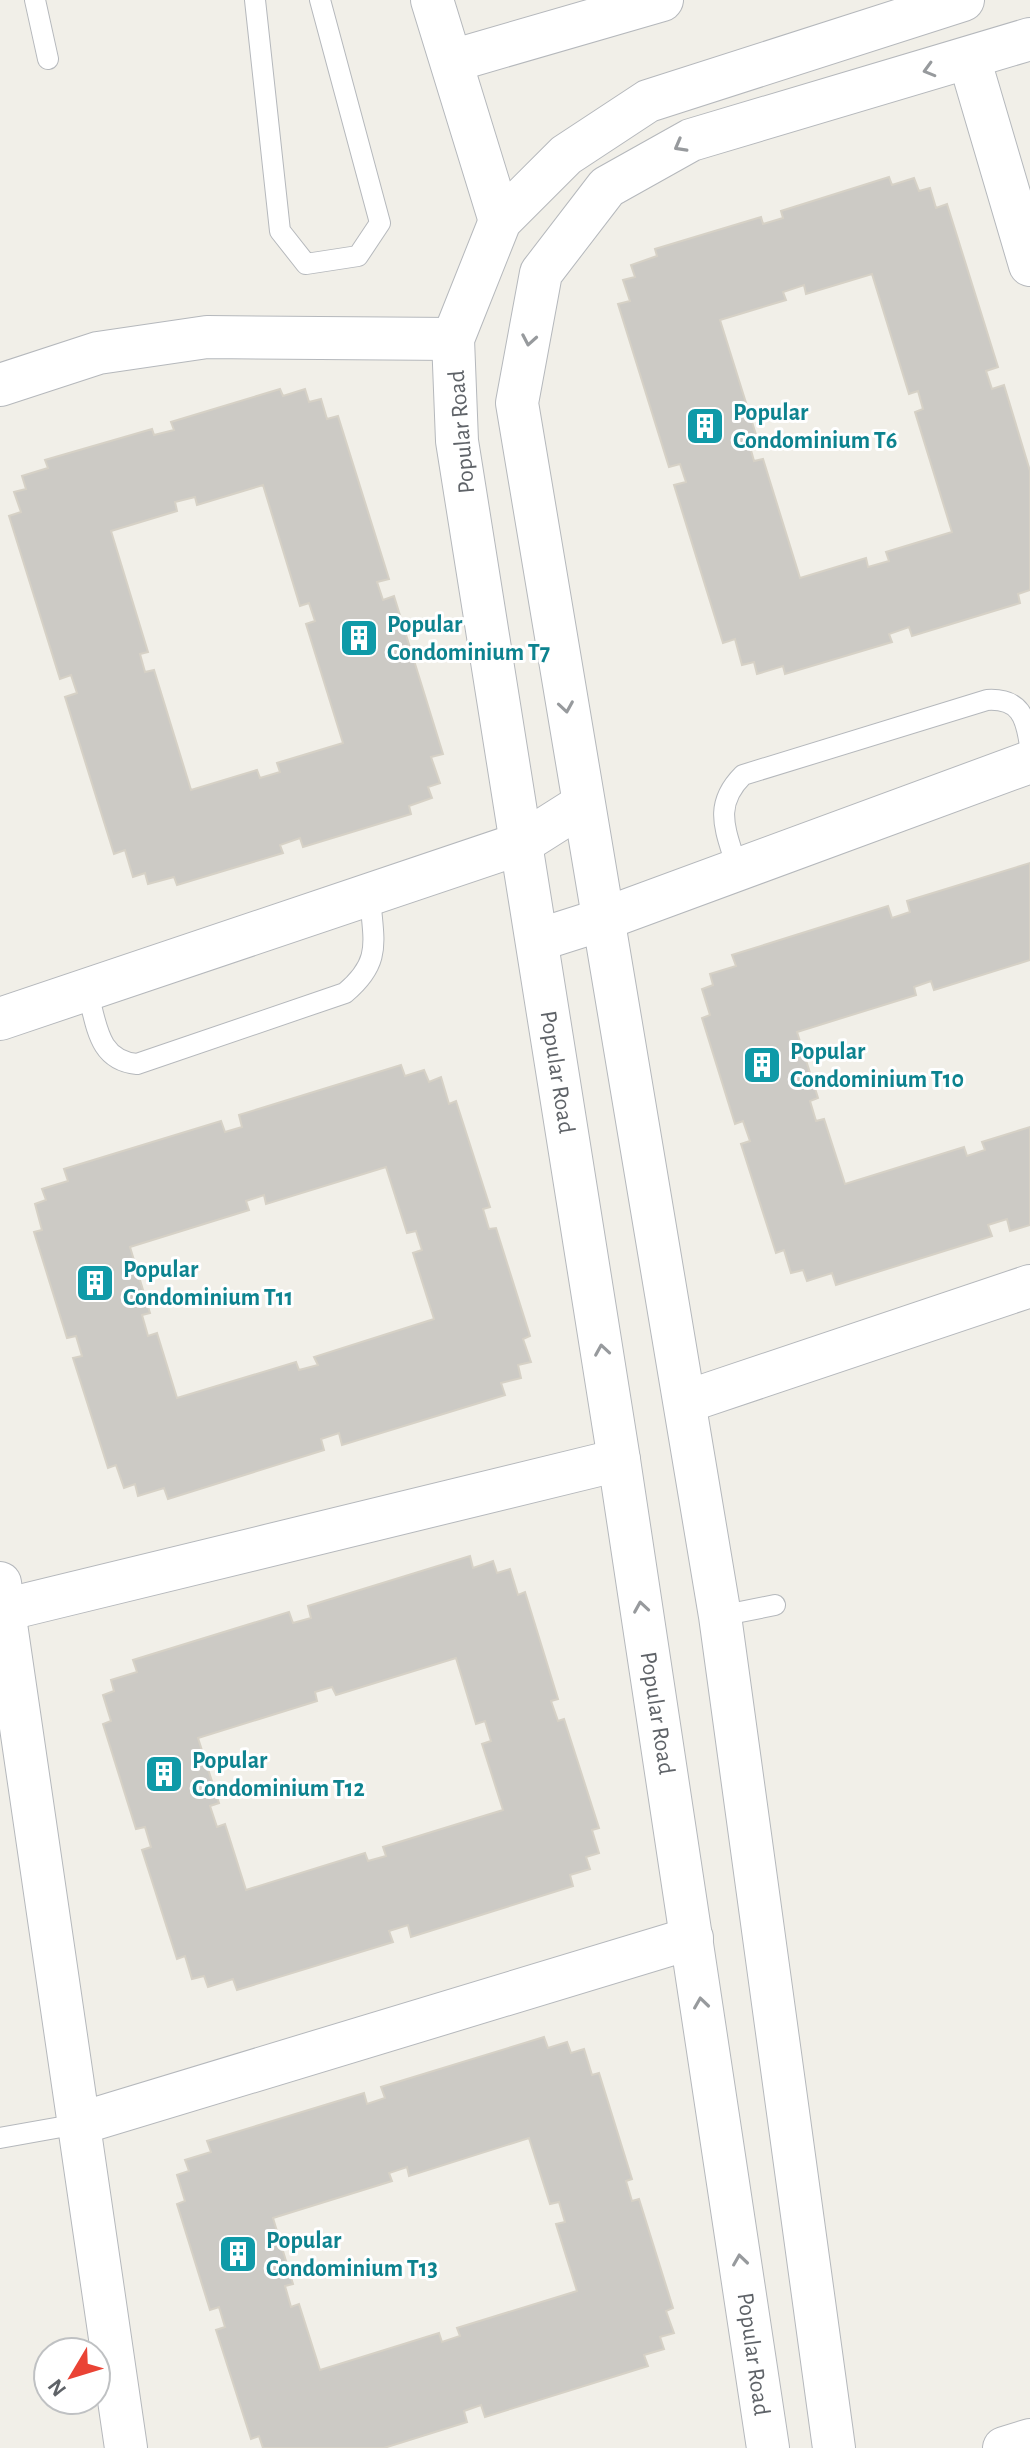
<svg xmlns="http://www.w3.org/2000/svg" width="1030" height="2448" viewBox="0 0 1030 2448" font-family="'Alegreya Sans',sans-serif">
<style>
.building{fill:#cccac5;stroke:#d6d1c6;stroke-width:2;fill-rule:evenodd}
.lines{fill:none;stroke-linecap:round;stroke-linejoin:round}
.service-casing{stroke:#b5b8bc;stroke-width:22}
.minor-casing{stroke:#b5b8bc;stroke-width:44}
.service{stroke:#fff;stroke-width:20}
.minor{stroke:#fff;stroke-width:42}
.oneway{stroke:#979a9d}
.labels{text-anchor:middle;stroke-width:6;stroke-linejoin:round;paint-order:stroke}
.culture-label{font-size:24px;font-weight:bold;fill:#0d838f;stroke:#fff;text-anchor:start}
.street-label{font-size:24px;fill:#5f6368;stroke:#fff}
</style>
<rect width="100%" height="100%" fill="#f1efe8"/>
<g class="building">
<path d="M889 177 892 185 914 178 919 191 930 188 936 208 947 204 998 367 986 371 992 389 1004 385 1030 471V590L1018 594 1020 603 912 636 909 627 889 634 892 642 785 674 783 666 757 674 754 662 742 665 735 639 723 643 674 485 686 482 680 464 669 467 618 304 630 301 623 280 635 277 631 265 657 256 655 249 761 217 763 224 783 218 781 211ZM872 274 909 394 918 391 923 409 915 412 952 532 886 552 889 561 868 567 866 558 800 578 763 459 754 461 749 443 758 441 720 320 786 300 783 292 804 285 806 294Z"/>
<path d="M280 389 283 396 305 389 309 402 321 399 327 419 338 416 389 579 377 582 383 600 394 596 443 754 431 757 440 783 428 787 432 798 409 806 411 814 303 847 300 838 280 845 283 853 177 885 174 877 148 884 145 873 133 877 125 850 114 854 65 697 77 693 71 675 60 679 9 516 21 512 14 492 26 489 22 476 48 468 45 460 152 429 154 435 174 430 171 422ZM263 485 300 606 309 603 315 621 306 624 343 743 277 763 280 772 260 778 257 770 191 790 154 670 145 672 140 654 148 652 111 531 177 511 175 502 195 497 197 505Z"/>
<polygon points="1030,863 1030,960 934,990 931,981 914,987 916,995 797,1032 818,1098 810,1101 816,1121 824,1119 845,1184 964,1147 967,1156 985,1150 982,1142 1030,1127 1030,1225 1010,1231 1007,1219 988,1225 992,1236 836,1285 832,1273 807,1281 803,1270 791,1273 784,1250 776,1253 741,1144 750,1141 743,1121 735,1124 702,1018 710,1015 702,989 713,985 710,974 736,966 732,955 888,906 892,918 910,912 907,901"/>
<path d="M401 1065 405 1076 424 1070 429 1082 441 1077 449 1104 456 1101 490 1207 483 1209 489 1229 496 1228 530 1336 523 1339 531 1362 518 1365 521 1378 501 1383 505 1395 342 1445 339 1433 321 1439 324 1450 168 1499 164 1488 138 1496 135 1484 124 1488 116 1465 108 1468 73 1358 82 1356 76 1336 67 1338 34 1232 42 1230 35 1204 46 1200 42 1189 68 1181 64 1169 221 1121 225 1132 242 1127 239 1115ZM386 1167 407 1233 416 1231 422 1250 413 1253 434 1319 314 1357 318 1365 299 1370 296 1362 177 1398 157 1333 148 1336 142 1315 150 1313 130 1247 249 1210 246 1201 264 1195 266 1204Z"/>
<path d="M470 1556 473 1568 493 1561 497 1573 510 1569 518 1595 525 1592 558 1699 551 1701 558 1721 564 1719 599 1828 592 1830 599 1853 586 1857 590 1869 570 1875 573 1886 411 1937 408 1925 389 1931 393 1942 237 1990 233 1979 208 1987 204 1976 192 1979 185 1956 177 1959 142 1850 151 1847 145 1827 136 1829 103 1724 111 1721 103 1695 114 1691 111 1680 137 1672 133 1660 289 1612 293 1623 311 1618 308 1606ZM456 1658 476 1724 485 1721 491 1741 482 1744 503 1810 383 1847 386 1856 368 1861 365 1853 246 1890 225 1824 217 1827 210 1806 219 1803 198 1738 317 1701 315 1692 332 1687 336 1695Z"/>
<path d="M544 2037 548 2048 567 2042 571 2053 584 2049 592 2075 599 2073 632 2179 626 2181 632 2201 639 2199 673 2308 666 2311 674 2333 660 2337 664 2349 644 2355 648 2366 485 2417 481 2405 464 2411 467 2422 384 2448H263L259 2436 251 2439 216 2330 225 2327 219 2307 210 2310 177 2204 185 2201 177 2175 189 2171 185 2160 211 2152 207 2141 364 2093 367 2104 385 2098 381 2087ZM529 2138 550 2204 559 2202 565 2222 556 2224 577 2291 457 2328 460 2336 442 2342 439 2333 320 2370 299 2304 291 2307 285 2286 293 2284 273 2218 392 2181 389 2173 407 2167 409 2176Z"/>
</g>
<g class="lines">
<g class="service-casing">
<g id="service">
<polyline points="35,0 48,59"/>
<polyline points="255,0 280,231 306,264 358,256 380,223 320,0"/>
<path d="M737 868C726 830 712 806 743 775L987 700C1020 698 1026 717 1030 746"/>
<path d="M87 990C97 1024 97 1060 137 1064L345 993C383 961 373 941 370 896"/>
<polyline points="720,1616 775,1605"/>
<polyline points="0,2138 78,2124"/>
</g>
</g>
<g class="minor-casing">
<g id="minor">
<polyline points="432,0 500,221"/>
<polyline points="969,58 1030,265"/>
<polyline points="452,61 662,0"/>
<polyline points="0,385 98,353 207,337 453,339"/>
<polyline points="538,940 601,920 1030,762"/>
<polyline points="0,1019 522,843 582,805"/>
<polyline points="685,1402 1030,1286"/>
<polyline points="0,1583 126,2448"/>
<polyline points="4,1610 619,1460"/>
<polyline points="78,2124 692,1938"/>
<polyline points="768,2448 619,1460 457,441 453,339 500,221 566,155 648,101 963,0"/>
<polyline points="834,2448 720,1616 517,403 541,273 607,187 691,140 1030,39"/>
<polyline points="1004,2448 1030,2440"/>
</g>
</g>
<use href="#service" class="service"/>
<use href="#minor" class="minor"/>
</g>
<defs><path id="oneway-chevron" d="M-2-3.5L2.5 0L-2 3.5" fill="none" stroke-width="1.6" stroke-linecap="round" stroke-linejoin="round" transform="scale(2)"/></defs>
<g class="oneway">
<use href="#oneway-chevron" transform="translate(929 70) rotate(164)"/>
<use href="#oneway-chevron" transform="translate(680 146) rotate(151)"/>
<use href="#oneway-chevron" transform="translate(529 340) rotate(100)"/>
<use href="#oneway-chevron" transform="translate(566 707) rotate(81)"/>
<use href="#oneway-chevron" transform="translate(602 1350) rotate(-99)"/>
<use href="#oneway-chevron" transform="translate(641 1607) rotate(-99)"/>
<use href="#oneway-chevron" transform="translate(701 2003) rotate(-98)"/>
<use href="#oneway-chevron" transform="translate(740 2260) rotate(-98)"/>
</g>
<defs>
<g id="building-square" transform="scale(2)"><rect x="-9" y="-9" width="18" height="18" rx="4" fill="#0f9aa8" stroke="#fff"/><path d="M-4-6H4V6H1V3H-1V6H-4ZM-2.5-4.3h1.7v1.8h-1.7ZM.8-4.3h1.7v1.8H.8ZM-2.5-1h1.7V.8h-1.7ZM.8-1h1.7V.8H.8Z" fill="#fff"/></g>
</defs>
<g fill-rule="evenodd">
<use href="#building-square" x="705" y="426"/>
<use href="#building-square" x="359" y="638"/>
<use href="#building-square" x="762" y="1065"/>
<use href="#building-square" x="95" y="1283"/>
<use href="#building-square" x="164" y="1774"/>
<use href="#building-square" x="238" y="2254"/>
</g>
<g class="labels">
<g class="culture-label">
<text x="733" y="420">Popular<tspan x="733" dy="28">Condominium T6</tspan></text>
<text x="387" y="632">Popular<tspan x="387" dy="28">Condominium T7</tspan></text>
<text x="790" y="1059">Popular<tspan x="790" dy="28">Condominium T10</tspan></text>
<text x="123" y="1277">Popular<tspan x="123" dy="28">Condominium T11</tspan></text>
<text x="192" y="1768">Popular<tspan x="192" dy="28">Condominium T12</tspan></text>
<text x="266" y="2248">Popular<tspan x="266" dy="28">Condominium T13</tspan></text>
</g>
<g class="street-label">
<text transform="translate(461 432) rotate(-95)" y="8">Popular Road</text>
<text transform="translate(558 1072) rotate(81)" y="8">Popular Road</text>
<text transform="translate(658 1713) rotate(81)" y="8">Popular Road</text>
<text transform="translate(754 2354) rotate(82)" y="8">Popular Road</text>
</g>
</g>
<g transform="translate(72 2376) rotate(232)"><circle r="38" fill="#ffffff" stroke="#bfc1c3" stroke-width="2"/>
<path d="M0-6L14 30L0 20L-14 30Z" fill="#ea4335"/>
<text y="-12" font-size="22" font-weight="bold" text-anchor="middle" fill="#5f6368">N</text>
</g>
</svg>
